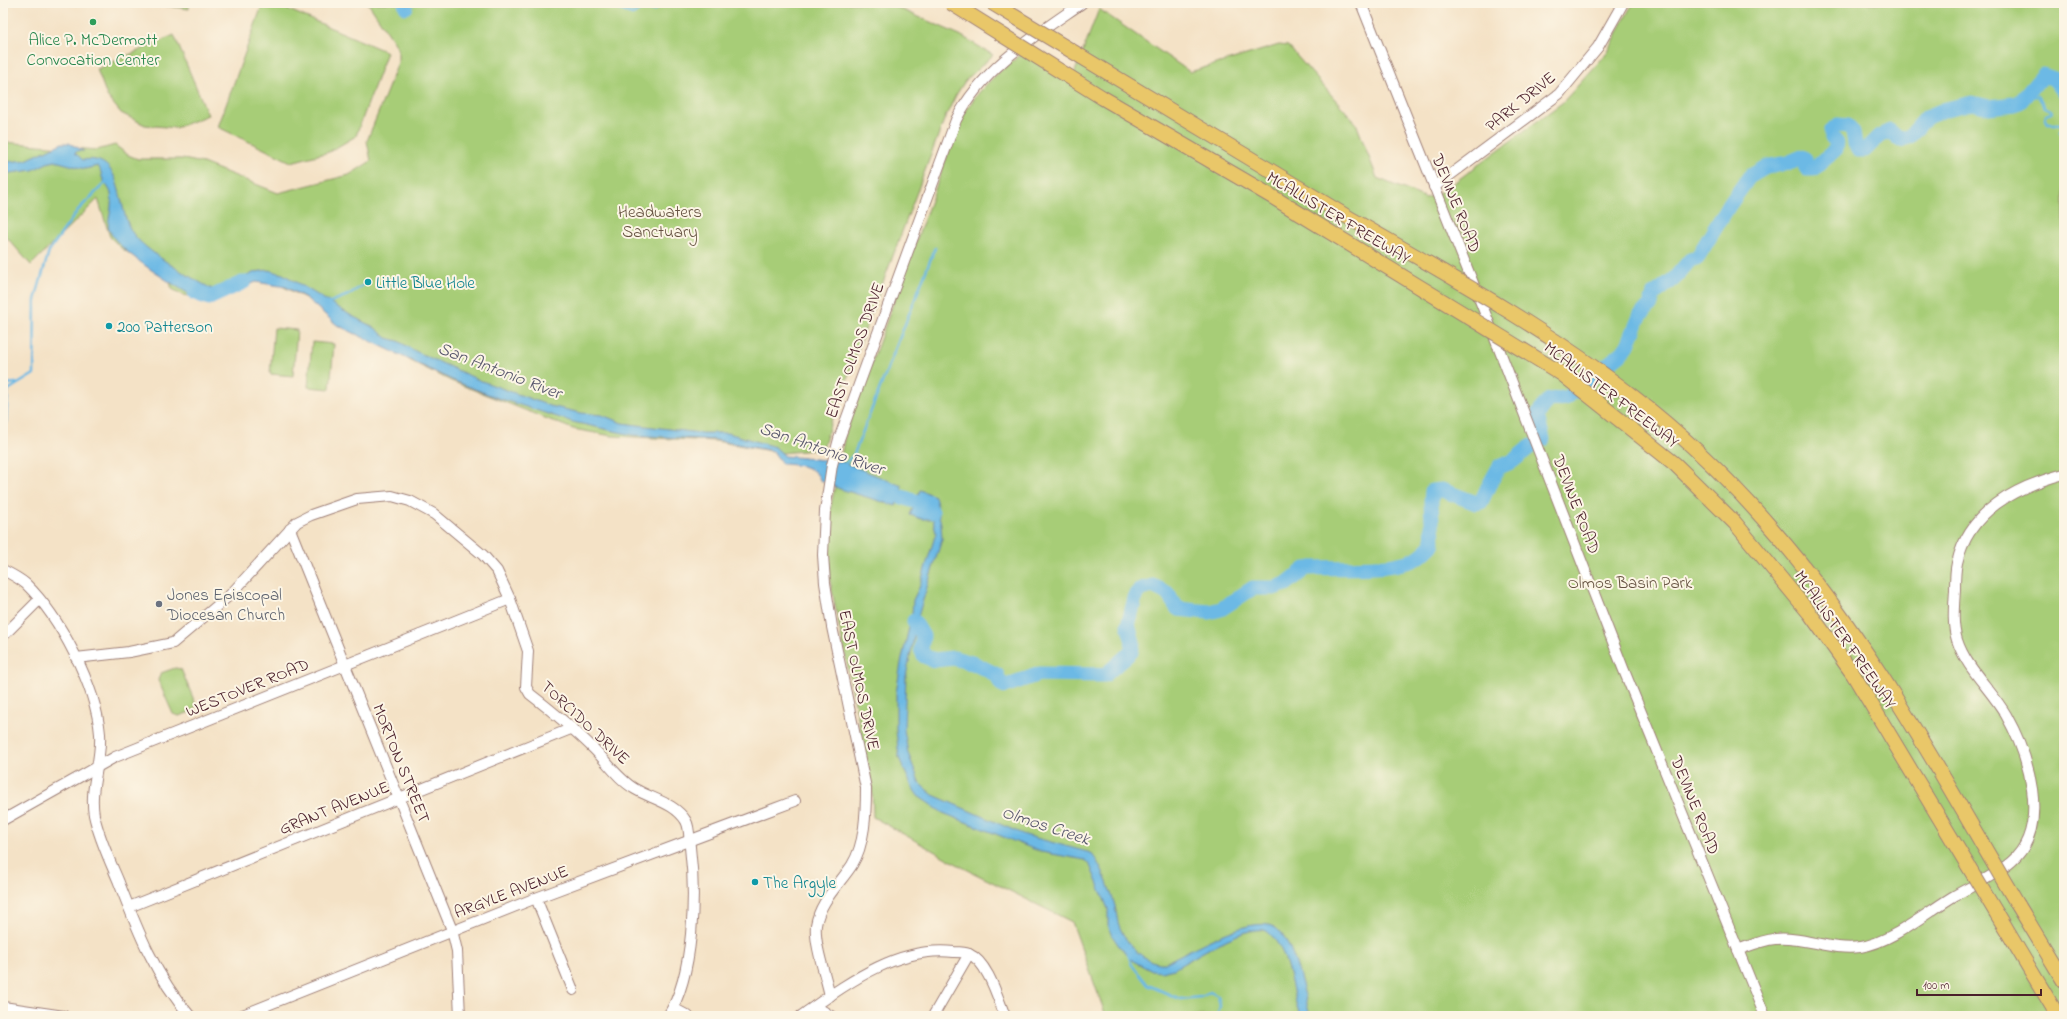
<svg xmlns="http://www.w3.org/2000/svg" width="2067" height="1019" viewBox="0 0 2067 1019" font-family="'Indie Flower',sans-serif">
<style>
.green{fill:#a7cd77;stroke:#787651}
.water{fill:#6cb9e5;stroke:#5b6c88}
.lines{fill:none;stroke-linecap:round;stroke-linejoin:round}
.stream{stroke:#6cb9e5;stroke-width:2.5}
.river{stroke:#6cb9e5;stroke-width:15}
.minor-casing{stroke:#9f8078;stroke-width:12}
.highway-casing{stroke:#9f8078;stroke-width:16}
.minor{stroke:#fff;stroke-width:10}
.highway{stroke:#e9c769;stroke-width:14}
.highway-bridge-casing{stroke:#9f8078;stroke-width:16;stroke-linecap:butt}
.highway-bridge{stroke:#e9c769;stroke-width:14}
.leisure-dot{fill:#2e9e5b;stroke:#fcf5e5;stroke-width:1.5}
.culture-dot{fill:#0f9aa8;stroke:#fcf5e5;stroke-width:1.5}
.worship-dot{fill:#6b7280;stroke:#fcf5e5;stroke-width:1.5}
.labels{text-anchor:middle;stroke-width:4;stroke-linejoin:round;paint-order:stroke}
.leisure-label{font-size:17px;fill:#27864d;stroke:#fcf5e5}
.street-label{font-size:17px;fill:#4a1f2b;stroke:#fcf5e5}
.park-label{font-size:17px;fill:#665342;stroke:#fcf5e5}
.culture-label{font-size:17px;fill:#0d838f;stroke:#fcf5e5;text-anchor:start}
.worship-label{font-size:17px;fill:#5b616d;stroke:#fcf5e5;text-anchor:start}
.water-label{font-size:18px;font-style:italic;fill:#56556c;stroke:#fcf5e5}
</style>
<rect width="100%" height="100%" fill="#fcf5e5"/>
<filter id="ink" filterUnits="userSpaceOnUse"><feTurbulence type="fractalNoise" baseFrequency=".025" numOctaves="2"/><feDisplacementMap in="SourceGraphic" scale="8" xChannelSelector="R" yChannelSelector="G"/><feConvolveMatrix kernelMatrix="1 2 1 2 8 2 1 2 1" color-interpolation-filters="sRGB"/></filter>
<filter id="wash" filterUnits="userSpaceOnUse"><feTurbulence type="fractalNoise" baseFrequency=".012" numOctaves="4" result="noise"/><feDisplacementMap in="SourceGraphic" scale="16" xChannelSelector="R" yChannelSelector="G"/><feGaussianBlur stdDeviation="0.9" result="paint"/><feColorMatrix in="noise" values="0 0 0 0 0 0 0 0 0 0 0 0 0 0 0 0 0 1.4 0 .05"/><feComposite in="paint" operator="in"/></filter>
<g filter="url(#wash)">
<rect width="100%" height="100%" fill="#f4e2c6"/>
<g class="green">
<polygon points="145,3 189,3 189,9"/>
<polygon points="263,3 273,3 387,52 356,136 329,152 291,162 218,127"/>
<polygon points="368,3 887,3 960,35 993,55 965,81 956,95 944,120 831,421 823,449 782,453 715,441 612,436 573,429 451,381 411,361 323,307 274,282 252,276 237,278 209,293 197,297 183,295 172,289 169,279 121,248 110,237 98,199 31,265 3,233 3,142 97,150 115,145 128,155 138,159 183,159 203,163 278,193 349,175 371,161 367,141 398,63 398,48"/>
<path d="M1634 3H2064V1016H1106L1072 922 964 868 873 817 872 786 830 581 829 553 831 506 845 435 959 124C974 92 996 74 1023 53L1071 82 1099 9 1190 72 1279 45 1288 46 1356 123 1377 178 1426 198 1443 191 1563 102 1608 52 1629 10Z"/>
<polygon points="174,35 208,115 176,128 145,125 121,113 107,96 97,69"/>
<polygon points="274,328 297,330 293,376 270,374"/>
<polygon points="312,342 334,344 330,389 308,387"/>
<polygon points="175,668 181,669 196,705 193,711 179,716 173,714 158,680 161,673"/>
</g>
<g class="water">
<path d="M62 143H69L84 151H77L75 153 83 160C127 153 115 213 135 236 148 253 196 281 216 291L211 303 207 304C185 292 116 252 109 229 107 222 111 212 111 205 113 187 107 190 102 177 101 173 101 170 98 166L85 169 55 161 47 163 33 170 3 174V168L7 162 26 160Z"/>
<path d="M268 270 283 274 352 316 375 328 387 338 398 341 415 351 479 380 550 406 581 413 602 415 622 423 700 433H728L775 447 785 456 843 462 902 486 896 506 840 489 820 480C815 465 796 465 782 464L773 451 716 440 632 435 573 422 495 397 452 380 337 325 306 298 286 287 256 282 221 297 228 286 255 272Z"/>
<path d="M920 490 935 496 941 524 942 539 919 613 906 676 904 729 908 753 920 784 933 795 1025 835 1091 853C1102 866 1110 889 1115 906 1117 914 1117 923 1121 930 1128 946 1147 965 1165 963 1187 952 1251 914 1274 927 1294 938 1304 994 1310 1016H1300C1293 997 1291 976 1284 956 1281 949 1272 932 1264 930 1243 926 1193 958 1174 969L1161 972 1152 971 1133 961 1119 946 1111 934 1108 925V909L1089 863 1085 860 1041 852 943 813 918 796 912 787 899 758 896 730V693L901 663 912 614 913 600 919 588 936 533 933 519H922L910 515Z"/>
</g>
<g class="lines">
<g class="stream">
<polyline points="601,3 632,14 641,10 655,10 662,3"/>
<polyline points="2025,97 2038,96 2045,107 2051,110 2052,113 2046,115 2045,119 2048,124 2061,124 2063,128 2060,132 2064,136"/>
<polyline points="328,303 348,295 368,282"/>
<polyline points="3,384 16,383"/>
<polyline points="3,428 6,422 8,390 34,374 35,300 49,251 78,210 107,181"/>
<polyline points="845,464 854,454 935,248"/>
<polyline points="1128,954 1132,965 1148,985 1180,999 1201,997 1210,992 1218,996 1220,1006 1217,1016"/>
</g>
<g class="river">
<polyline points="405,3 406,7"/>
<polyline points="195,293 209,298 244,282"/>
<polyline points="1543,439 1537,416 1544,405 1549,400 1566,398 1623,352 1628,345 1640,316 1651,304 1654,294 1674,279 1690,260 1697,258 1728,207 1749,177 1766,167 1788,163 1802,157 1805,159 1805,166 1807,169 1814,169 1836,149 1837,143 1832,137 1831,130 1838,125 1847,126 1853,132 1855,144 1859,150 1865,150 1879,136 1890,131 1900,140 1910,136 1927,117 1946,109 1972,103 1989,107 2014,104 2020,102 2043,75 2054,79 2064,92"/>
<polyline points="880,489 928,506 932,512"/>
<path d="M914 621 923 636 921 649 924 656 934 660 954 658 975 664 997 675 1001 684 1005 686 1039 674 1105 675 1131 652 1133 642 1128 625 1136 594 1141 589 1153 586 1167 593 1178 609 1209 612 1221 609 1253 588H1274L1286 584 1305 569 1310 568C1338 567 1393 571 1417 558 1424 554 1428 549 1433 544L1431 502 1432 491 1442 490 1476 503 1481 502 1488 487 1499 467 1513 461 1531 446"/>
</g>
</g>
</g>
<g filter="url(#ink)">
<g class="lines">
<g class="minor-casing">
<g id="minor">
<polyline points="1361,3 1487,318 1623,668 1765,1016"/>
<polyline points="1434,187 1559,94 1598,47 1623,3"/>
<polyline points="290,529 452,930 457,951 460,1016"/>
<path d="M3 570C11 574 19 578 26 584 60 617 96 686 100 734 102 761 89 787 94 815 99 838 109 859 118 880 137 929 155 976 190 1016"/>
<polyline points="3,636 39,600"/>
<path d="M76 658 129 652 173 643 231 594 297 522 311 515 357 499 392 496 410 501 434 514 483 555 497 571 510 599 528 651 526 687 530 694C552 711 574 729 594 749 607 762 619 780 635 789 652 799 675 803 686 821 690 828 689 839 690 847 696 895 694 975 668 1016"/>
<polyline points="3,820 115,757 510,599"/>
<polyline points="536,898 573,990"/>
<polyline points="129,907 573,728"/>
<path d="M1738 950C1749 946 1762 940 1775 939 1803 936 1831 951 1860 947 1891 943 1927 912 1954 896 1972 886 1996 875 2011 862 2052 827 2028 754 2006 715 1991 689 1966 668 1957 640 1952 624 1954 606 1955 590 1955 581 1955 571 1957 563 1969 510 2016 487 2064 474"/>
<path d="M830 996C826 976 814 945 816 925 820 901 839 885 852 865 865 844 866 813 866 788L832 627 825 583 823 555 825 511 832 465 839 439 956 120C982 68 1036 35 1082 3"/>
<polyline points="815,1006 831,1016"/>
<polyline points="3,1007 64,1016"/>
<polyline points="673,1008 688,1016"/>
<polyline points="240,1016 536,898 795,801"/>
<path d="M801 1016C845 985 897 945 954 952 959 952 965 952 969 954 988 962 998 999 1005 1016"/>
<polyline points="933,1016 969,954"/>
</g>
</g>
<g class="highway-casing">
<g id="highway">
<polyline points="2018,905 2064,981"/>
<polyline points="1997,914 2058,1016"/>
</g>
</g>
<use href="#minor" class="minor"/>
<use href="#highway" class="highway"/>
<g class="highway-bridge-casing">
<g id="highway-bridge">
<polyline points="951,3 1103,98 1271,196 1562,374 1675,464 1735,523 1811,615 1853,674 1997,914"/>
<path d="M992 3C1110 74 1228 145 1346 216 1443 272 1542 326 1631 395 1682 434 1731 481 1773 530 1872 643 1942 777 2018 905"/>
</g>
</g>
<use href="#highway-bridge" class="highway-bridge"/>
</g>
</g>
<circle class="leisure-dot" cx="93" cy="22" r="4"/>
<g class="culture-dot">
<circle cx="368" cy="282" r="4"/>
<circle cx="109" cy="326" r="4"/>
<circle cx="755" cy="882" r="4"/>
</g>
<circle class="worship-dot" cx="159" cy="604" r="4"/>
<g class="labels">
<g class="leisure-label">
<text x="93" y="45">Alice P. McDermott<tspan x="93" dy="20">Convocation Center</tspan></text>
</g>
<g class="street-label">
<text transform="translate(1520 101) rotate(-39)" y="6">PARK DRIVE</text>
<text transform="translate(1457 203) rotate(68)" y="6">DEVINE ROAD</text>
<text transform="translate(1339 217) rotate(31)" y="6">MCALLISTER FREEWAY</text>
<text transform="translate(854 350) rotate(-70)" y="6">EAST OLMOS DRIVE</text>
<text transform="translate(1612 394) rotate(37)" y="6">MCALLISTER FREEWAY</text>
<text transform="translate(1577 504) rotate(69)" y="6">DEVINE ROAD</text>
<text transform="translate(1846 639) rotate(55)" y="6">MCALLISTER FREEWAY</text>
<text transform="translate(860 680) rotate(78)" y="6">EAST OLMOS DRIVE</text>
<text transform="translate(247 687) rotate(-22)" y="6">WESTOVER ROAD</text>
<text transform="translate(586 722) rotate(43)" y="6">TORCIDO DRIVE</text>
<text transform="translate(402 763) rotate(68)" y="6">MORTON STREET</text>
<text transform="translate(1696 805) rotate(68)" y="6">DEVINE ROAD</text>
<text transform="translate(334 807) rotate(-22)" y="6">GRANT AVENUE</text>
<text transform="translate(511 891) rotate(-21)" y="6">ARGYLE AVENUE</text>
</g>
<g class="park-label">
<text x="660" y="217">Headwaters<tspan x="660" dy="20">Sanctuary</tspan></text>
<text x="1630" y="588">Olmos Basin Park</text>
</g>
<g class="culture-label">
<text x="376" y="288">Little Blue Hole</text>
<text x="117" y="332">200 Patterson</text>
<text x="763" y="888">The Argyle</text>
</g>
<g class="worship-label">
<text x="167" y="600">Jones Episcopal<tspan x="167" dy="20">Diocesan Church</tspan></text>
</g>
<g class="water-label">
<text transform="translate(500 370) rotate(21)" y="6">San Antonio River</text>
<text transform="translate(822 448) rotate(19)" y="6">San Antonio River</text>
<text transform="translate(1046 825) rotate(18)" y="6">Olmos Creek</text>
</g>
</g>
<rect width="2067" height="1019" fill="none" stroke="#fcf5e5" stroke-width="16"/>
<path d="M1917 989v6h124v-6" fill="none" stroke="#4a1f2b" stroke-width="2"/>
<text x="1923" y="989" font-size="12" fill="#4a1f2b" stroke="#fcf5e5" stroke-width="3" paint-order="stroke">100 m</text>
</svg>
